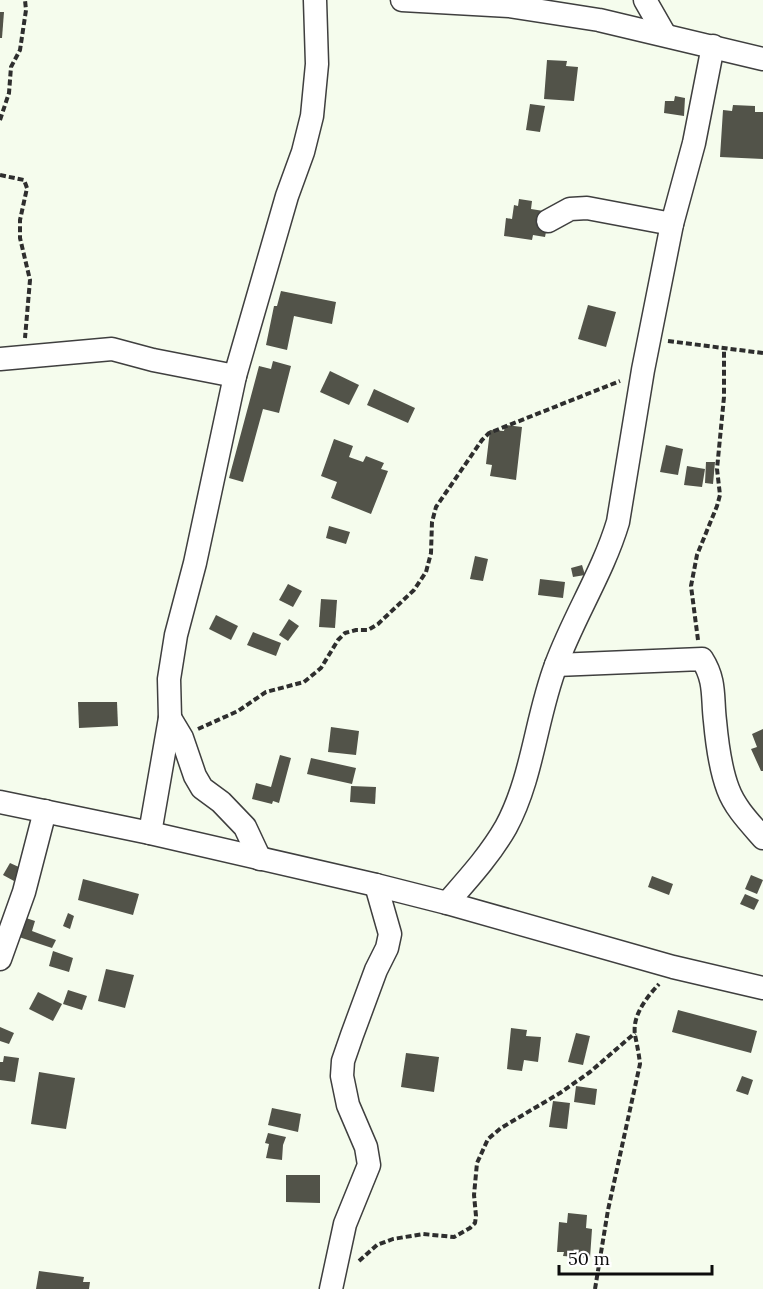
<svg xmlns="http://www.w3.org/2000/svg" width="763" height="1289" viewBox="0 0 763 1289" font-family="Lora,serif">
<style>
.building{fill:#525349}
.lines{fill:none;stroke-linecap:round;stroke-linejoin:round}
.minor-casing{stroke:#3f3f3f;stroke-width:25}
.path{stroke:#2e2e2e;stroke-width:4;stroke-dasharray:6 3;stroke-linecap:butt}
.minor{stroke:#fff;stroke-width:22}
</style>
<rect width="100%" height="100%" fill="#f5fced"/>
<g class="building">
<polygon points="0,12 4,12 2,38 0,38"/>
<polygon points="547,60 567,61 566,66 578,67 574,101 544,99"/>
<polygon points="675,96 685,98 684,116 664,113 665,101 674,101"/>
<polygon points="530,104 545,106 540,132 526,130"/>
<polygon points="733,105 755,106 755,112 763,112 763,159 720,157 723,110 732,111"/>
<polygon points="519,199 532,201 531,209 550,212 545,237 533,235 532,240 504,236 506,218 512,219 514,205 518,206"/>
<polygon points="281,291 336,302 332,324 294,316 287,350 266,345 274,306 277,306"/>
<polygon points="588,305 616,312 606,347 578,339"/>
<polygon points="273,361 291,366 279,413 263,409 243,482 229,478 259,366 271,369"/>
<polygon points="330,371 359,385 349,405 320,392"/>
<polygon points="374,389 415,408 408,423 367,405"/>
<polygon points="505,425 522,427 516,480 490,476 492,465 486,464 490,430 504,431"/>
<polygon points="334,439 353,446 349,457 363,462 366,456 384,463 381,469 388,471 371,514 331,498 337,482 321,476"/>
<polygon points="666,445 683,449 678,475 660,472"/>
<polygon points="706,462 715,462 713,484 705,483"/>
<polygon points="687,466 705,469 702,487 684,485"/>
<polygon points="329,526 350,532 346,544 326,538"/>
<polygon points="475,556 488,559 483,581 470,579"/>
<polygon points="582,565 585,575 573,577 571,568"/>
<polygon points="540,579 565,582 563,598 538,595"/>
<polygon points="288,584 302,591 293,607 279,600"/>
<polygon points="321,599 337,600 335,628 319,627"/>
<polygon points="216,615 238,626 231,640 209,629"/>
<polygon points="289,619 299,626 288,641 279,635"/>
<polygon points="253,632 281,643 276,656 247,645"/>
<polygon points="78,702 117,702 118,726 79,728"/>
<polygon points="331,727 359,731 356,755 328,752"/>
<polygon points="763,729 763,771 761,771 751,749 757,747 752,734"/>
<polygon points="280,755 291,758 279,803 273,801 272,804 252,799 256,783 271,787"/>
<polygon points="311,758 356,768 352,784 307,774"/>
<polygon points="351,786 376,787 375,804 350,802"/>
<polygon points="10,863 21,868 14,881 3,875"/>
<polygon points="751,875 763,880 757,894 745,889"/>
<polygon points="652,876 673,884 669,895 648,887"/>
<polygon points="83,879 139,894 133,915 78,900"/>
<polygon points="745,894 759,900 754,910 740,904"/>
<polygon points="68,913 74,916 70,929 63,926"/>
<polygon points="23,917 35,921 32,931 56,940 52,948 16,936"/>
<polygon points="53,951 73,958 69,972 49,966"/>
<polygon points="106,969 134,975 125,1008 98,1001"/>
<polygon points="68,990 87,996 82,1010 63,1004"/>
<polygon points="38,992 62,1004 53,1021 29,1009"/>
<polygon points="678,1010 757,1031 751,1053 672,1032"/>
<polygon points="0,1027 14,1033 9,1044 0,1041"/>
<polygon points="511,1028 527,1030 526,1036 541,1037 538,1062 524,1060 522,1071 507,1069"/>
<polygon points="576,1033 590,1036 583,1065 568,1062"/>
<polygon points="406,1053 439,1057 434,1092 401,1087"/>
<polygon points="4,1056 19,1058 15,1082 0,1080 0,1062 3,1062"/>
<polygon points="39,1072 75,1078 66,1129 31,1124"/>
<polygon points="742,1076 753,1080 748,1095 736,1091"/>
<polygon points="576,1086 597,1089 595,1105 574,1102"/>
<polygon points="553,1101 570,1103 567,1129 549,1127"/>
<polygon points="272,1108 301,1114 298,1132 268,1125"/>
<polygon points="268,1133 286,1137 283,1145 282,1160 266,1158 269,1144 265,1143"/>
<polygon points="286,1175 320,1175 320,1203 286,1202"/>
<polygon points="568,1213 587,1215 586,1228 592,1229 590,1258 563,1256 564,1252 557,1252 559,1222 567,1223"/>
<polygon points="39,1271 84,1277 83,1282 90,1282 89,1289 36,1289"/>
</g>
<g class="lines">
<g class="minor-casing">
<g id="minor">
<polyline points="402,0 509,6 599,20 763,59"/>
<polyline points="645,0 665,35"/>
<polyline points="548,221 570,209 587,208 672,224"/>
<polyline points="0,359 112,349 153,360 235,376"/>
<path d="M556 665 702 659C716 681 712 697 715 721 717 743 720 768 728 789 735 808 750 823 763 838"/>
<polyline points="170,718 182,738 195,776 202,788 221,802 245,827 260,859"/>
<polyline points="0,802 150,833 376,885 447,903 673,967 763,988"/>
<polyline points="150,833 170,718 169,679 176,635 195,563 235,376 287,196 303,152 312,116 317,64 315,0"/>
<path d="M447 903C468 879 490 855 506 827 533 777 536 717 556 665 574 616 603 572 618 522L643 370 672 224 694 143 713 46"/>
<polyline points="0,959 24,892 45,811"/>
<polyline points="331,1289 345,1224 369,1165 366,1147 348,1105 342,1076 343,1061 352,1035 376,970 387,948 390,934 376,885"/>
</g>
</g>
<g class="path">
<polyline points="0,120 9,93 11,67 20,50 26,10 25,0"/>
<polyline points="0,175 24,180 27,188 20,220 20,238 30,280 25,338"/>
<polyline points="668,341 763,353"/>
<polyline points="698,640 691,586 697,555 717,506 720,495 717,469 724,397 724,349"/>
<polyline points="198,729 238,711 266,692 304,682 321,668 338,640 345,633 356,630 368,630 378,624 414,590 426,572 431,553 432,522 436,507 482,440 489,433 620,381"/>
<polyline points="359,1261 377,1245 393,1239 423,1234 454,1237 470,1228 475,1223 476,1216 474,1195 477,1163 488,1139 501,1128 560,1093 590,1072 635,1033"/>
<path d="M595 1289 608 1210 640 1064C639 1054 637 1045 635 1035 632 1015 647 997 659 984"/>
</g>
<use href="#minor" class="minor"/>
</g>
<path d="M559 1265v9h153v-9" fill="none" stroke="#0c0c0c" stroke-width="3"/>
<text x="568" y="1265" font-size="18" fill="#0c0c0c" stroke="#ffffff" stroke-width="4.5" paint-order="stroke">50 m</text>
</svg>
